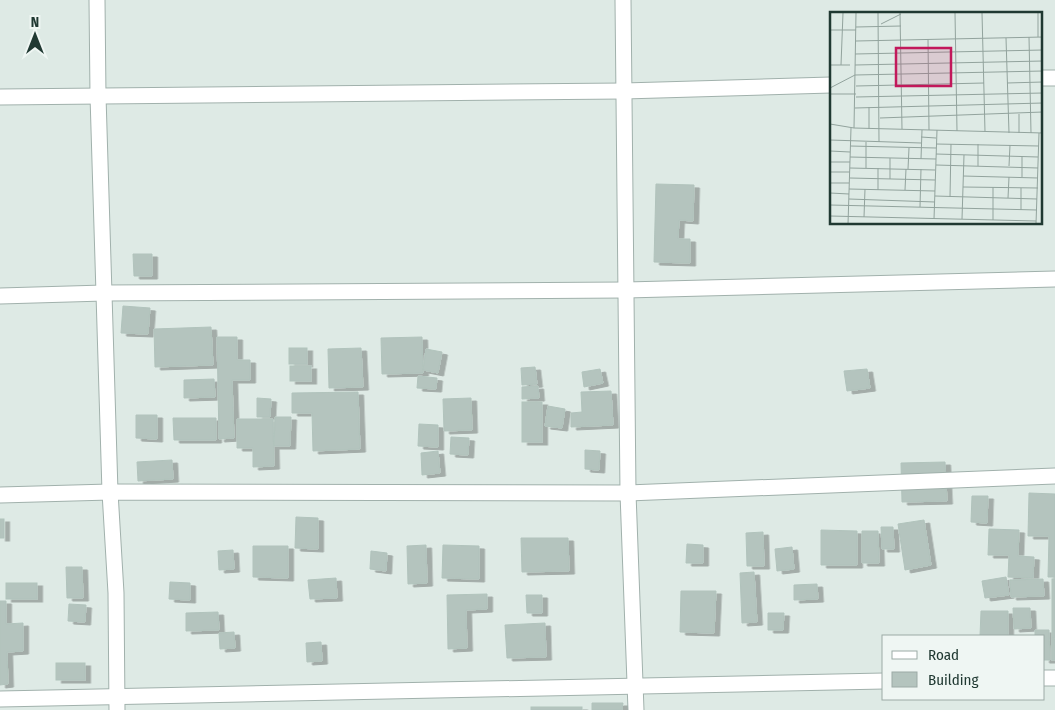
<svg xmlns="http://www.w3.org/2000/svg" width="1055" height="710" viewBox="0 0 1055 710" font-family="'Fira Sans Condensed',sans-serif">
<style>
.building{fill:#b4c4be;stroke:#b1c3bc;filter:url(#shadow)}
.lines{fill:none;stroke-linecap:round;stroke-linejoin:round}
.minor-casing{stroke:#a1b1ac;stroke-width:17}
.minor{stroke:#fff;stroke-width:15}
.inset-road{fill:none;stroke:#92a39d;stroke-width:1}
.view{fill:#c2185b;fill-opacity:0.15;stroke:#c2185b;stroke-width:2.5}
.inset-edge{fill:none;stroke:#203932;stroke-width:2.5}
</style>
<defs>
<filter id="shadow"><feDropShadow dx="5.5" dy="3" stdDeviation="0" flood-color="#0004"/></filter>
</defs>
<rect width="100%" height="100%" fill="#deeae5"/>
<g class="building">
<polygon points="656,184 694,185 693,221 679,220 678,239 690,239 690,263 654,262"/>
<polygon points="133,254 152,254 152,276 134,276"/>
<polygon points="123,306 150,308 148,334 121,333"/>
<polygon points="211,327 213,365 155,367 154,329"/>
<polygon points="217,337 237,337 237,360 250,360 250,380 232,380 234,438 219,439"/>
<polygon points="422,337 423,373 382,374 381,338"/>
<rect x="289" y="348" width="18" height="16"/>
<polygon points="361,348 363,387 329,388 328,349"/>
<polygon points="426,349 442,352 438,373 423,370"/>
<rect x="290" y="366" width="21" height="15"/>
<polygon points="535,367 537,384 522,385 521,368"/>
<polygon points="600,369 603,383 584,387 582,372"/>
<polygon points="867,369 870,388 847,391 844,371"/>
<polygon points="418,376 437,378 436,389 417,388"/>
<polygon points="214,379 215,397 184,398 184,380"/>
<polygon points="538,386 539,398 522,399 522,387"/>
<polygon points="611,391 613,425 571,427 571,413 582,412 581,392"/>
<polygon points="358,392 360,449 313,451 312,413 292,413 292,393"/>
<polygon points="257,398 271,399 270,417 257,417"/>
<polygon points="471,398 472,430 444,431 443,399"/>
<rect x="522" y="402" width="20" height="40"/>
<polygon points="548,406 565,409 562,428 545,426"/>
<polygon points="136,415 157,415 157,439 136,438"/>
<polygon points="275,417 291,417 290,446 274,446"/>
<polygon points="173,418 216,418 216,440 174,440"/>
<polygon points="237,419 273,419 274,466 253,467 253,448 237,448"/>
<polygon points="419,424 438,425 438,447 418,446"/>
<polygon points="451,437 469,438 468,455 450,454"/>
<polygon points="585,450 600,451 599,470 585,469"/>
<polygon points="438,451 440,473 422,475 421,453"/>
<polygon points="172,460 173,479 138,481 137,462"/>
<polygon points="945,462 947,501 902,502 901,463"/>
<polygon points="1029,493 1055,494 1055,577 1048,577 1049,536 1028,536"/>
<polygon points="972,496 988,496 987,523 971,522"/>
<polygon points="296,517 318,518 318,549 295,548"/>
<rect x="0" y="519" width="4" height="19"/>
<polygon points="924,520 931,565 905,570 898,524"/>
<polygon points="881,527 893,527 894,549 882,549"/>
<polygon points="989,529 1019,530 1018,556 1034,557 1033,578 1008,577 1009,555 988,555"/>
<polygon points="821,530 857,531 857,565 821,565"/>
<polygon points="862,531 878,531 879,563 862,563"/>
<polygon points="763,532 764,566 747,566 746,533"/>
<polygon points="521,538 568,538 569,571 522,572"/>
<polygon points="687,544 703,545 703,563 686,563"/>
<polygon points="426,545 427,583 408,584 407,546"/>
<polygon points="443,545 479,546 479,579 442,578"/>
<polygon points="253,546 288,546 288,578 253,577"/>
<polygon points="792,547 794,569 777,571 775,549"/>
<polygon points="233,550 234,569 219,570 218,551"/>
<polygon points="371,551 387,553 386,571 370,569"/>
<polygon points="66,567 82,567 83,598 67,598"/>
<polygon points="754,572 757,622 742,623 740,573"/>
<polygon points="1006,577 1009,595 985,598 982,581"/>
<polygon points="336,578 337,598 310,599 308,580"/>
<polygon points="1043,579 1044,596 1011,597 1010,580"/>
<rect x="1052" y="579" width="3" height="59"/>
<polygon points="170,582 190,583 190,600 169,599"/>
<rect x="6" y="583" width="31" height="16"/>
<polygon points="817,584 818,599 794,600 794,585"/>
<polygon points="681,591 716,591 714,633 680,632"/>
<polygon points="487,594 487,609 466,610 467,648 448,649 447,595"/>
<polygon points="526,595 542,595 542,613 527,613"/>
<polygon points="0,601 6,601 6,624 23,623 23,651 7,652 8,684 0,685"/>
<polygon points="69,604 86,605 85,622 68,621"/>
<polygon points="1013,608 1030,608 1031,628 1014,629"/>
<polygon points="981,611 1008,611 1008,636 980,636"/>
<polygon points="218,612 219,630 186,631 186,613"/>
<polygon points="768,613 784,613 783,630 768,630"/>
<polygon points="545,623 546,657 507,658 505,625"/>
<polygon points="1035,630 1049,630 1050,660 1044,660 1044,636 1035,636"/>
<polygon points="234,632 235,648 220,649 219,633"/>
<rect x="1052" y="639" width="3" height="21"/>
<polygon points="321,642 322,661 307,662 306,643"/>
<rect x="56" y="663" width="29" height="17"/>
<polygon points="592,703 623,703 622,710 592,710"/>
<rect x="531" y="707" width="51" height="3"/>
</g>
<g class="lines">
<g class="minor-casing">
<g id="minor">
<polyline points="97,0 98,96 110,492 116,593 117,710"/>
<polyline points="623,0 628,493 636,710"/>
<polyline points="1041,78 1055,78"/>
<polyline points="0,97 624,91 831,85"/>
<polyline points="0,296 104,293 626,290 1055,279"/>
<polyline points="0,495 110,492 628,493 1055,476"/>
<polyline points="1044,678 1055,678"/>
<polyline points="0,699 884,681"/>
</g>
</g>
<use href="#minor" class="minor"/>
</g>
<g transform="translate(830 12)">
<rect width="212" height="212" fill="#deeae5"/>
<path class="inset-road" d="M48 1 49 130M70 1 72 117M125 1 127 119M152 1 155 120M208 1V25M51 12 71 2M26 15 71 14M0 18H26M199 25 201 121M176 26 179 121M98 27 99 118M26 29 213 25M25 42 213 38M0 53H20M11 53 13 1M25 53 213 49M177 71 213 70M26 74 154 71M0 76 25 63 213 59M0 82H26M26 85 213 81M39 95V117M25 96 213 91M189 102V121M50 106 213 100M0 112 24 116 213 121M24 116 26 1M91 125 106 126M0 128 91 131M106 132 209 134M20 134 106 136M0 139 20 140M106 142 208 145M20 145 106 147M60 146V167M91 147 92 118M0 150H20M106 153 208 156M148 154V132M179 154 180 133M20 156 105 158M36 156V130M78 157 79 136M0 160H20M133 164 208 166M192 165V144M20 166 105 168M0 171H19M133 175 208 176M19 177 105 179M48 178V156M75 178 76 157M0 181 19 182M105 184 207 187M120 185 121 132M178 186 179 165M19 187 105 190M0 193 207 198M90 195 91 157M191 198V176M0 204 206 209M34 205 35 177M104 207 107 118M132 207 134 143M163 208V175M18 212 21 116M206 212 209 121"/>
<path class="view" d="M66 36H121V74H66Z"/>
<rect width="212" height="212" class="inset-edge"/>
</g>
<rect x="882" y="635" width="162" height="65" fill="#eff6f3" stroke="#9caaa6"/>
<rect x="892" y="651" width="25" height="8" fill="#ffffff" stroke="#9caaa6"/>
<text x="928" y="660" font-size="15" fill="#203932">Road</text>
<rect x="892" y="672" width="25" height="15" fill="#b4c4be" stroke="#9caaa6"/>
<text x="928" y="685" font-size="15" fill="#203932">Building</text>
<g transform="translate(35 35)" stroke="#eff6f3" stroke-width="4" paint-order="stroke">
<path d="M0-4L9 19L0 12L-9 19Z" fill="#203932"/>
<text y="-8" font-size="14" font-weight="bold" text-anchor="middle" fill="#203932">N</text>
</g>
</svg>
